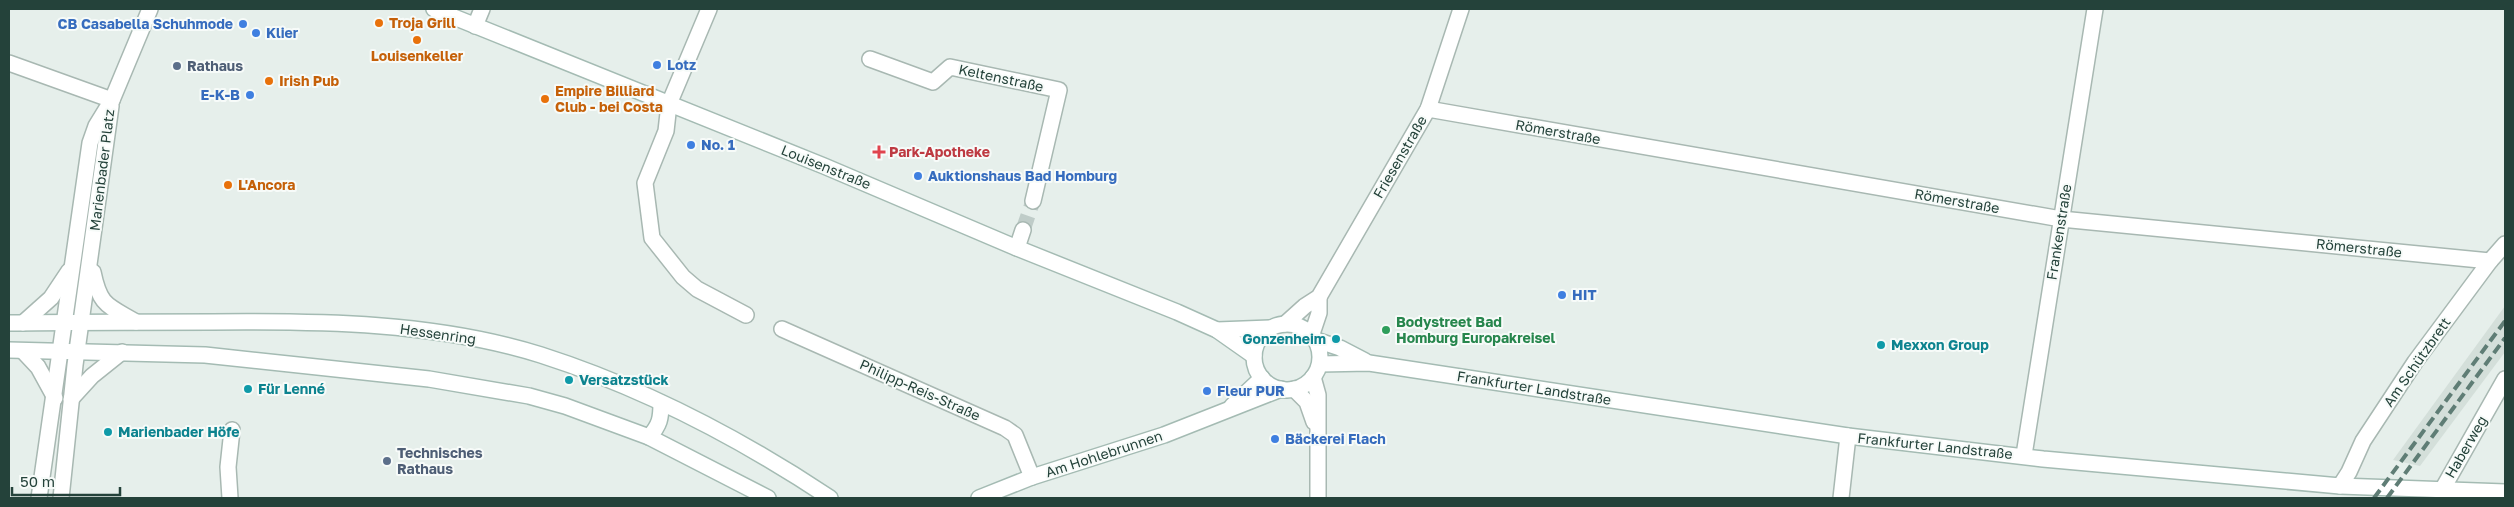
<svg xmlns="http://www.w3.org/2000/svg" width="2514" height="507" viewBox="0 0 2514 507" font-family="'Golos Text',sans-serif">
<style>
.built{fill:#d4dfda}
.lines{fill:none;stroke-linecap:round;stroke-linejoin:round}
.street-tunnel{stroke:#bfccc8;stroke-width:15;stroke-dasharray:15 8;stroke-linecap:butt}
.street-casing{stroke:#a8b8b2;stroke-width:18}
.secondary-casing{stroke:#a4bbb3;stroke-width:18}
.street{stroke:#fff;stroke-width:15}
.secondary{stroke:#fff;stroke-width:15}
.rail{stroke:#5f7d75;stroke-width:4;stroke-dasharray:10 5;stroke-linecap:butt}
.food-dot{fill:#e8710a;stroke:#f7fbf9;stroke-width:2}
.shop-dot{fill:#3f7fe0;stroke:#f7fbf9;stroke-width:2}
.service-dot{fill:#5c6f8a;stroke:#f7fbf9;stroke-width:2}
.health-dot{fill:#e0444e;stroke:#f7fbf9;stroke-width:2}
.leisure-dot{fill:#2e9e5b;stroke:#f7fbf9;stroke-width:2}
.culture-dot{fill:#0f9aa8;stroke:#f7fbf9;stroke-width:2}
.labels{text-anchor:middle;stroke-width:4;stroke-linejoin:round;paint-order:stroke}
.food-label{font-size:14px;font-weight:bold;fill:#c56008;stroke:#f7fbf9;text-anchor:start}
.shop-label{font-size:14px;font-weight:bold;fill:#366cbe;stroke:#f7fbf9;text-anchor:start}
.service-label{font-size:14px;font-weight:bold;fill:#4e5e75;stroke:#f7fbf9;text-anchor:start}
.street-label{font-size:14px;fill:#24423a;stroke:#f7fbf9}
.health-label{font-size:14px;font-weight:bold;fill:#be3a42;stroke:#f7fbf9;text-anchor:start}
.leisure-label{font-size:14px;font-weight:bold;fill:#27864d;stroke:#f7fbf9;text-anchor:start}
.culture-label{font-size:14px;font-weight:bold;fill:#0d838f;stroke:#f7fbf9;text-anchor:start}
</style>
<rect width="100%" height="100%" fill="#e6efeb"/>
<polygon class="built" points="2505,306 2505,352 2420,466 2393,460"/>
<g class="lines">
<polyline class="street-tunnel" points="1023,230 1033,201"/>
<g class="street-casing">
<g id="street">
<polyline points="709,9 669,104 666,131 645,183 652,238 683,277 697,289 746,315"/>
<polyline points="475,26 482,9"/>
<polyline points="870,59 933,82 950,67 1059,90 1033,201"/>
<polyline points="9,63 112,100"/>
<polyline points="1428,109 2061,219 2490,261"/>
<polyline points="1017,248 1023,230"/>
<path d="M93 272C100 306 107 305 136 322"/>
<polyline points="23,323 51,298 69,271"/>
<polyline points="1285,324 1305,306 1319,297 1428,109 1461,9"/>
<polyline points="782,329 1005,428 1015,435 1032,477"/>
<polyline points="1312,334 1319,313 1319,297"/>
<polyline points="23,351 38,367 55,398"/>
<polyline points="1313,377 1318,395 1318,498"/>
<polyline points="1294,389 1307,402 1314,422"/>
<polyline points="71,399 92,376 122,352"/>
<polyline points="2024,455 2095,9"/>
<polyline points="2340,486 2349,472 2363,441 2415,362 2490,261 2505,244"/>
<polyline points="2442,490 2505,379"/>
<polyline points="39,498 90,143 96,126 112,100 150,9"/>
<polyline points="61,498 75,365 111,106"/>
<polyline points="230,498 228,467 232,430"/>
<polyline points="1841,498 1848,436"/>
</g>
</g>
<g class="secondary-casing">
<g id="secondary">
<polyline points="434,9 824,166 1017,248 1177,312 1217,330 1254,356"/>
<path d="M9 323C76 322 144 322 212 322 321 321 436 322 541 355 644 388 741 439 830 498"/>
<circle cx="1287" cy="357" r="33"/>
<polyline points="1217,330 1270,328"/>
<polyline points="1316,340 1340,348 1365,361"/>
<polyline points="9,350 205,355 429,379 529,396 565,406 649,437 768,498"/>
<polyline points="1320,364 1369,363 1848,436 2043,459 2340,486 2505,492"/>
<polyline points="1232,406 1262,378"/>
<path d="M649 437C660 425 661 418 661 403"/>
<polyline points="979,498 1032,477 1164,435 1281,389"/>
</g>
</g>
<use href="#street" class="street"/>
<use href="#secondary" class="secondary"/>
<g class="rail">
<polyline points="2374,498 2505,321"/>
<polyline points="2387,498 2505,338"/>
</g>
</g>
<g class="food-dot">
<circle cx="379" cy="23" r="5"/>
<circle cx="417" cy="40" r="5"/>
<circle cx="269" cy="81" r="5"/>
<circle cx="545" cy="99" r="5"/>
<circle cx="228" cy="185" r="5"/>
</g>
<g class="shop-dot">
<circle cx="243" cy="24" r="5"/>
<circle cx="256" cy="33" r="5"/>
<circle cx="657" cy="65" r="5"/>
<circle cx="250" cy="95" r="5"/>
<circle cx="691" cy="145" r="5"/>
<circle cx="918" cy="176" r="5"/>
<circle cx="1562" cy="295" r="5"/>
<circle cx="1207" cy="391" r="5"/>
<circle cx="1275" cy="439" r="5"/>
</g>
<g class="service-dot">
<circle cx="177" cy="66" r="5"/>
<circle cx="387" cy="461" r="5"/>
</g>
<path class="health-dot" d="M876.5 144.5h5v5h5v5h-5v5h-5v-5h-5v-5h5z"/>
<circle class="leisure-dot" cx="1386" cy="330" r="5"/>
<g class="culture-dot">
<circle cx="1336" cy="339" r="5"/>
<circle cx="1881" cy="345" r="5"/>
<circle cx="569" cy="380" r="5"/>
<circle cx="248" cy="389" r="5"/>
<circle cx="108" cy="432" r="5"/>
</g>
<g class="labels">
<g class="food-label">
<text x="389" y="28">Troja Grill</text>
<text x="417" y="61" text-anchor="middle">Louisenkeller</text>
<text x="279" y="86">Irish Pub</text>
<text x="555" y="96">Empire Billiard<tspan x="555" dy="16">Club - bei Costa</tspan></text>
<text x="238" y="190">L'Ancora</text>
</g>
<g class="shop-label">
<text x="233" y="29" text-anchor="end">CB Casabella Schuhmode</text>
<text x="266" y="38">Klier</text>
<text x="667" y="70">Lotz</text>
<text x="240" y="100" text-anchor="end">E-K-B</text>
<text x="701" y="150">No. 1</text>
<text x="928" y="181">Auktionshaus Bad Homburg</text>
<text x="1572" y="300">HIT</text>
<text x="1217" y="396">Fleur PUR</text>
<text x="1285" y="444">Bäckerei Flach</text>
</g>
<g class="service-label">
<text x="187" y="71">Rathaus</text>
<text x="397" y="458">Technisches<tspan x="397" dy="16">Rathaus</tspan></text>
</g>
<g class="street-label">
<text transform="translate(1001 78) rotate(12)" y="5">Keltenstraße</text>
<text transform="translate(1558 132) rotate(10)" y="5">Römerstraße</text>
<text transform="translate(1400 157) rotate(-60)" y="5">Friesenstraße</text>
<text transform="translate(826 167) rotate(22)" y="5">Louisenstraße</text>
<text transform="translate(102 170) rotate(-83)" y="5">Marienbader Platz</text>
<text transform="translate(1957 201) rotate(10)" y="5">Römerstraße</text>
<text transform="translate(2059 232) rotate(-81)" y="5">Frankenstraße</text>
<text transform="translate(2359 248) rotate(6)" y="5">Römerstraße</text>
<text transform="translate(438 334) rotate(8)" y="5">Hessenring</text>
<text transform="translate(2417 362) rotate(-55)" y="5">Am Schützbrett</text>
<text transform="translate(1534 388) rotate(9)" y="5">Frankfurter Landstraße</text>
<text transform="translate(920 390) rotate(24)" y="5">Philipp-Reis-Straße</text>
<text transform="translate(1935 446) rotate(6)" y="5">Frankfurter Landstraße</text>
<text transform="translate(2466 447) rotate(-60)" y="5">Haberweg</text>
<text transform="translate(1104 454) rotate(-18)" y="5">Am Hohlebrunnen</text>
</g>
<g class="health-label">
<text x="889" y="157">Park-Apotheke</text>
</g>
<g class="leisure-label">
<text x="1396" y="327">Bodystreet Bad<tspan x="1396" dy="16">Homburg Europakreisel</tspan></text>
</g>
<g class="culture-label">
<text x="1326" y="344" text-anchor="end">Gonzenheim</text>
<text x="1891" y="350">Mexxon Group</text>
<text x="579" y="385">Versatzstück</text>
<text x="258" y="394">Für Lenné</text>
<text x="118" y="437">Marienbader Höfe</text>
</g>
</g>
<rect width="2514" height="507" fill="none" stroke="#24423a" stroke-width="20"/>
<path d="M12 487v8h108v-8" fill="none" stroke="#24423a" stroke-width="2.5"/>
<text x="20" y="487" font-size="15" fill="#24423a" stroke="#f7fbf9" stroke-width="4" paint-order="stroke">50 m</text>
</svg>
